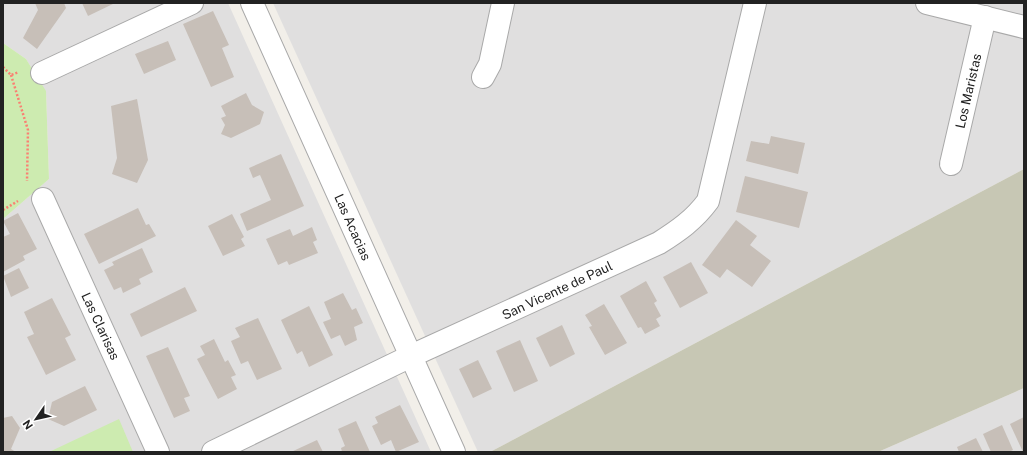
<svg xmlns="http://www.w3.org/2000/svg" width="1027" height="455" viewBox="0 0 1027 455" font-family="'Public Sans',sans-serif">
<style>
.residential{fill:#e0dfdf}
.construction{fill:#c7c7b4}
.grass{fill:#cdebb0}
.building{fill:#c7bfb8}
.lines{fill:none;stroke-linecap:round;stroke-linejoin:round}
.minor-casing{stroke:#a9a9a9;stroke-width:24}
.path{stroke:#fa8072;stroke-width:2.5;stroke-dasharray:2 2;stroke-linecap:butt}
.minor{stroke:#fff;stroke-width:22}
.labels{text-anchor:middle;stroke-width:3;stroke-linejoin:round;paint-order:stroke}
.street-label{font-size:13px;fill:#222;stroke:#fff}
</style>
<rect width="100%" height="100%" fill="#f2efe9"/>
<g class="residential">
<polygon points="3,3 228,3 431,452 3,452 3,219 49,179 46,92 26,59 3,43"/>
<polygon points="273,3 1024,3 1024,169 490,452 478,452"/>
<polygon points="1024,388 1024,452 878,452"/>
</g>
<polygon class="construction" points="1024,169 1024,388 878,452 490,452"/>
<g class="grass">
<polygon points="3,43 26,59 46,91 49,179 3,219"/>
<polygon points="119,419 133,452 49,452"/>
</g>
<g class="building">
<polygon points="35,3 64,3 66,8 37,49 23,38 38,10"/>
<polygon points="82,3 115,3 88,16"/>
<polygon points="213,11 229,45 222,48 234,77 211,87 183,24"/>
<polygon points="168,41 176,60 144,74 135,54"/>
<polygon points="246,93 252,105 264,112 260,124 231,138 221,134 225,125 221,118 226,116 221,106"/>
<polygon points="137,99 148,160 137,183 112,174 117,158 111,106"/>
<polygon points="771,136 805,143 798,174 746,161 751,141 769,144"/>
<polygon points="281,154 304,206 247,231 240,214 271,200 260,175 253,178 249,168"/>
<polygon points="745,176 808,192 799,228 736,212"/>
<polygon points="138,208 146,225 149,224 156,236 99,264 84,234"/>
<polygon points="18,213 37,249 23,256 25,260 3,272 3,237 10,234 3,221"/>
<polygon points="232,214 244,237 241,239 245,246 223,256 208,226"/>
<polygon points="736,220 757,236 750,245 771,261 752,287 727,269 720,278 702,265"/>
<polygon points="312,227 317,240 313,242 318,253 289,265 287,261 278,265 266,239 290,229 293,236"/>
<polygon points="142,248 153,272 139,279 141,284 123,293 121,287 114,290 104,270 114,265 112,262"/>
<polygon points="691,262 708,293 680,308 663,277"/>
<polygon points="19,268 29,288 11,297 3,276"/>
<polygon points="646,281 657,301 654,303 661,316 656,319 660,326 645,334 641,327 638,328 620,296"/>
<polygon points="185,287 197,311 141,337 130,314"/>
<polygon points="343,293 352,310 356,308 363,323 354,327 357,340 345,346 340,335 331,339 323,322 331,319 324,302"/>
<polygon points="52,298 71,335 65,338 76,360 46,375 27,337 34,334 24,312"/>
<polygon points="604,304 627,343 605,355 589,327 592,326 585,315"/>
<polygon points="309,306 333,355 309,367 302,351 297,354 281,320"/>
<polygon points="258,318 282,369 257,380 248,361 241,364 231,341 240,337 235,328"/>
<polygon points="562,325 575,354 550,367 536,338"/>
<polygon points="214,339 225,362 228,360 236,375 231,377 237,389 218,399 197,359 205,355 200,346"/>
<polygon points="520,340 538,381 514,392 496,351"/>
<polygon points="168,347 190,396 184,398 190,411 174,418 146,356"/>
<polygon points="478,360 492,389 473,398 459,369"/>
<polygon points="85,386 97,410 64,426 48,419 52,402"/>
<polygon points="400,405 419,442 396,452 391,440 381,445 372,426 378,423 375,417"/>
<polygon points="12,416 20,428 11,449 16,452 3,452 3,418"/>
<polygon points="1024,417 1024,452 1023,452 1010,424"/>
<polygon points="356,421 370,452 342,452 341,448 345,446 338,429"/>
<polygon points="1002,425 1013,450 1009,452 991,452 983,434"/>
<polygon points="976,438 983,452 959,452 957,447"/>
<polygon points="317,440 323,452 291,452"/>
</g>
<g class="lines">
<g class="minor-casing">
<g id="minor">
<polyline points="252,3 454,452"/>
<polyline points="927,3 1024,27"/>
<polyline points="42,73 192,3"/>
<polyline points="483,77 490,64 503,3"/>
<polyline points="951,164 985,17"/>
<polyline points="43,199 158,452"/>
<path d="M213 452 411 356 659 243C678 231 694 220 708 201L755 3"/>
</g>
</g>
<g class="path">
<polyline points="3,67 11,75 19,72"/>
<polyline points="11,75 28,130 27,181"/>
<polyline points="3,210 18,201"/>
</g>
<use href="#minor" class="minor"/>
</g>
<g class="labels">
<g class="street-label">
<text transform="translate(968 91) rotate(-77)" y="5">Los Maristas</text>
<text transform="translate(353 227) rotate(66)" y="5">Las Acacias</text>
<text transform="translate(557 290) rotate(-25)" y="5">San Vicente de Paul</text>
<text transform="translate(101 326) rotate(65)" y="5">Las Clarisas</text>
</g>
</g>
<rect width="1027" height="455" fill="none" stroke="#222222" stroke-width="8"/>
<g transform="translate(36 419) rotate(236)" stroke="#ffffff" stroke-width="3" paint-order="stroke">
<path d="M0-3L7 15L0 10L-7 15Z" fill="#222222"/>
<text y="-6" font-size="11" font-weight="bold" text-anchor="middle" fill="#222222">N</text>
</g>
</svg>
